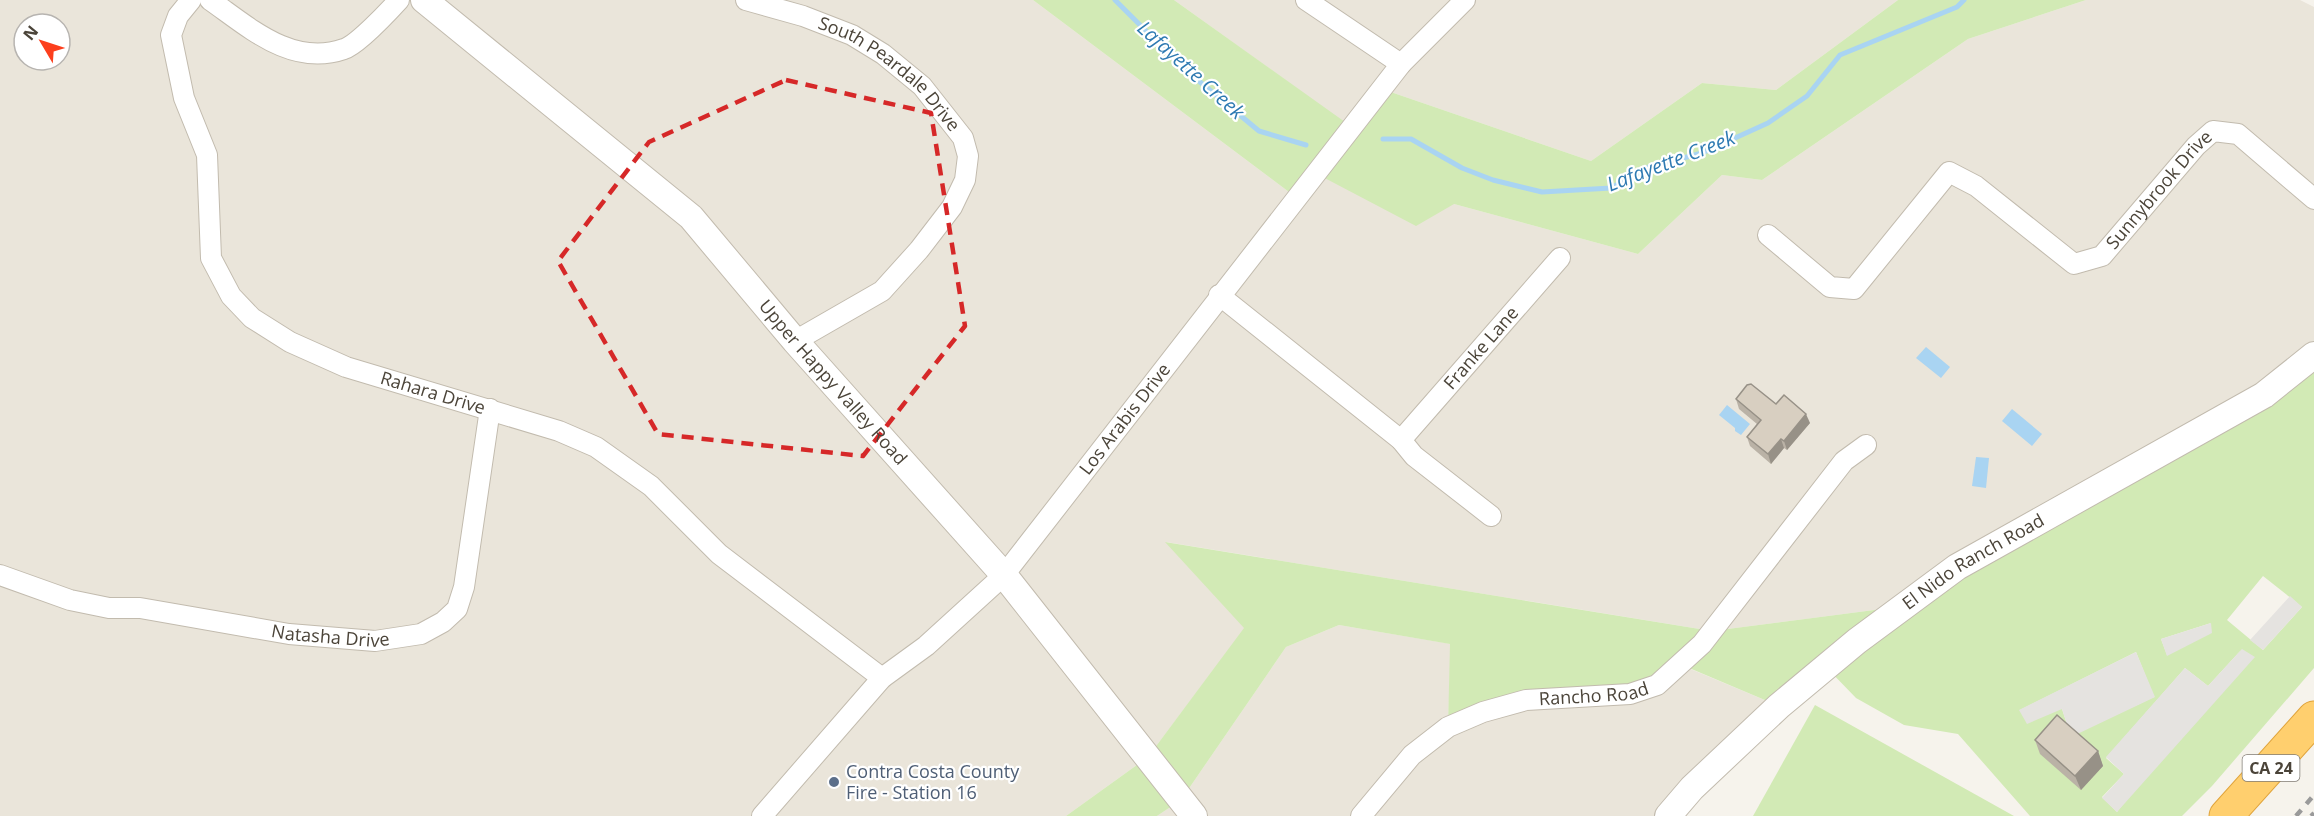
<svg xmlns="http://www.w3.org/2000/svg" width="2314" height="816" viewBox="0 0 2314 816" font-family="'Open Sans',sans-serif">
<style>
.residential{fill:#eae5da;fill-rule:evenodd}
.green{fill:#d2eab5;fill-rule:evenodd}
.parking{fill:#e5e3e0}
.water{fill:#a9d4f2}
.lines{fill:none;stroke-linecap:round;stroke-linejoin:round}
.stream{stroke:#a9d4f2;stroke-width:5}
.minor-casing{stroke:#c2bbae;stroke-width:22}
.tertiary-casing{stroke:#c2bbae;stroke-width:28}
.motorway-casing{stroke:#e0a43c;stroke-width:35}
.minor{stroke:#fff;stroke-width:20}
.tertiary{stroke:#fff;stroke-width:26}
.motorway{stroke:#ffcf6e;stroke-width:33}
.rail{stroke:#9a9a9a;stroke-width:4.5;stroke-dasharray:8 8;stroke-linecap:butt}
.wall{fill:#bab2a6}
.shaded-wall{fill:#979187}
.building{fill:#d8cfc1;stroke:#979187;stroke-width:1.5}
.marked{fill:none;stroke:#d62828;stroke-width:4.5;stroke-dasharray:12 8;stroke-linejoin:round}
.service-dot{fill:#5c6f8a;stroke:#fff;stroke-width:2}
.labels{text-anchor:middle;stroke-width:4.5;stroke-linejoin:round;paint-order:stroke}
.shield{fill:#fff;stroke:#817c74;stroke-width:1.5}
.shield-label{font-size:16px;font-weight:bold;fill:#4b4439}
.street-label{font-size:18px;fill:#4b4439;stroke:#fff}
.service-label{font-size:18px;fill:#4e5e75;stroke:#fff;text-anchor:start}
.water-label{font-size:20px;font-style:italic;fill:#2e7ab2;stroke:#fff}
</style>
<rect width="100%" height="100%" fill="#f6f3ec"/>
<g class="residential">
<path d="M0 0H1033L1297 198 1317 173 1454 204 1638 254 1722 175 1762 180 1968 39 2086 0H2300L2314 7V355L1905 606 1712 631 1166 542 1245 628 1148 757 1066 816H0ZM24 24H60V60H24Z"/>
<polygon points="1174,0 1898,0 1776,90 1702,83 1591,161 1382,89 1352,128"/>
<polygon points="1339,625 1451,644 1448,726 1681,665 1779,706 1668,816 1157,816 1181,800 1286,647"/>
</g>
<g class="green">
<polygon points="1033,0 1174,0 1352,127 1382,89 1591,161 1702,83 1776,90 1898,0 2086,0 1968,39 1762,180 1722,175 1638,254 1454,204 1416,226 1317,174 1297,198"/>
<path d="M2314 355V668L2212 786 2182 816H2030L1958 734 1904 725 1856 698 1826 667 1779 706 1682 665 1657 685 1526 700 1448 727 1450 644 1339 625 1286 647 1181 800 1157 816H1066L1148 757 1244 628 1165 542 1712 631 1905 606ZM2263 576 2302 607 2263 650 2227 620ZM2211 623 2168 655H2167L2161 639ZM2242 649 2117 812 2102 797 2124 774 2106 758 2185 668 2208 686ZM2136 652 2154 697 2071 736 2062 709 2020 710Z"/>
<polygon points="1815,705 2014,816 1753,816"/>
</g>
<g class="parking">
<polygon points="2290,596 2302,607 2263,650 2250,640"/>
<polygon points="2211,623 2212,633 2167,656 2161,639"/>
<polygon points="2242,649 2255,657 2117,812 2102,798 2124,774 2106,757 2185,668 2208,686"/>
<polygon points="2136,652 2155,697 2071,737 2062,709 2027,724 2019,710"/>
</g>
<g class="water">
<polygon points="1926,347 1950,367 1941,378 1916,358"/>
<polygon points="1727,405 1750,424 1741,435 1735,431 1735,428 1719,415"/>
<polygon points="2012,409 2042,434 2032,446 2002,421"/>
<polygon points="1976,457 1989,458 1986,488 1972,486"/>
</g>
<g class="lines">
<g class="stream">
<polyline points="1115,0 1182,67 1259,131 1306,145"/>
<polyline points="1383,139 1411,139 1462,168 1493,180 1542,192 1611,188 1649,167 1702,153 1768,123 1807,96 1840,55 1957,7 1964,0"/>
</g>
<g class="minor-casing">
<g id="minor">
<path id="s1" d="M191 0 178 16 171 35 184 98 207 155 211 258 231 296 252 318 290 342 346 367 559 431 596 447 651 486 719 554 882 678"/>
<path d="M210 0C250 28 292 67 344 49 357 45 388 12 399 0"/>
<path id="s2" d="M746 0 803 16 852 35 883 54 922 86 963 138 968 156 965 180 952 207 919 250 882 291 795 341"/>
<polyline points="1306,0 1401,64"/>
<path id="s3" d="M1768 235 1830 287 1854 289 1949 172 1976 186 2074 264 2102 256 2196 146 2213 131 2238 134 2314 199"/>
<polyline points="1219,295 1401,440 1414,456 1491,516"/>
<path id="s4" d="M1401 440 1560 258"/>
<path id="s5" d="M0 575 70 600 109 608H140L289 634 375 641 421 634 443 622 457 609 464 587 490 409"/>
<path id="s6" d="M762 816 882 678 926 646 1004 575 1401 64 1465 0"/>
<path id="s7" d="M1361 816 1412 755 1448 727 1483 712 1526 700 1630 694 1657 685 1702 644 1844 461 1866 445"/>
</g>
</g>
<g class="tertiary-casing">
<g id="tertiary">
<path id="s8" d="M424 0 691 217 795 341 1004 575 1194 816"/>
<path id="s9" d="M1668 816 1692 788 1779 706 1857 641 1957 567 2264 395 2314 355"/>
</g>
</g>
<g class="motorway-casing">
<polyline id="motorway" points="2226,816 2314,718"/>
</g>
<use href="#minor" class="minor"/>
<use href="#tertiary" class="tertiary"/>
<use href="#motorway" class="motorway"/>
<g class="rail">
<polyline points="2296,816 2314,795"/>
<polyline points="2311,816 2314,813"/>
</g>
</g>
<g class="wall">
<polygon points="1736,399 1776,404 1810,423 1787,450 1784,448 1771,464 1750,446 1747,437 1757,424 1739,409"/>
<polygon points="2035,740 2098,751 2103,766 2081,790 2040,754"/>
</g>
<g class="shaded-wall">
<polygon points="1806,414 1810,423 1787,450 1784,441"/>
<polygon points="1781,439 1784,448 1771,464 1768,454"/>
<polygon points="2098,751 2103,766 2081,790 2075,776"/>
</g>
<g class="building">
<polygon points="1751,384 1776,404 1784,395 1806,414 1784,441 1781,439 1768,454 1747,437 1761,420 1736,399 1747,385"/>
<polygon points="2057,715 2098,751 2075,776 2035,740"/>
</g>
<path class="marked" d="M786 80 931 113 965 326 863 456 658 434 558 261 649 142Z"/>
<circle class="service-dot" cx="834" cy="782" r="6"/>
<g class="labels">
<rect class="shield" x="2242.5" y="755" width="57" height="26" rx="4.5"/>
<g class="shield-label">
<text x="2271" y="774">CA 24</text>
</g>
<g class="street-label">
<text dy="6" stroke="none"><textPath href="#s2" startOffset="165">South Peardale Drive</textPath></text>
<text dy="6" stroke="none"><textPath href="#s3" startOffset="528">Sunnybrook Drive</textPath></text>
<text dy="6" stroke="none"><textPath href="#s4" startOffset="122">Franke Lane</textPath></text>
<text dy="6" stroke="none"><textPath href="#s8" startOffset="562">Upper Happy Valley Road</textPath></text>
<text dy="6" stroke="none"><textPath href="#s1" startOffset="540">Rahara Drive</textPath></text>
<text dy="6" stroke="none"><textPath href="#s6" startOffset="540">Los Arabis Drive</textPath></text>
<text dy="6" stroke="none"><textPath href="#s9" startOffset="399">El Nido Ranch Road</textPath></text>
<text dy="6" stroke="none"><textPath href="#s5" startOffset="338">Natasha Drive</textPath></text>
<text dy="6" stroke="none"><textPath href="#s7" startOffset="276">Rancho Road</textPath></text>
</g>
<g class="service-label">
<text x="846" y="778">Contra Costa County<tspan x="846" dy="21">Fire - Station 16</tspan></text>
</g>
<g class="water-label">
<text transform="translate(1191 70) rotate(42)" y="7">Lafayette Creek</text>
<text transform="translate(1671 161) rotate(-21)" y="7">Lafayette Creek</text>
</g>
</g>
<g transform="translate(42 42) rotate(309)"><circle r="28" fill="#ffffff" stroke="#b7b4b0" stroke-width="1.5"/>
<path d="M0-4.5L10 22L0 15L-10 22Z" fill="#fc3f1d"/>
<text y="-9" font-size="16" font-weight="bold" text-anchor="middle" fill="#4b4439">N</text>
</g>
</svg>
